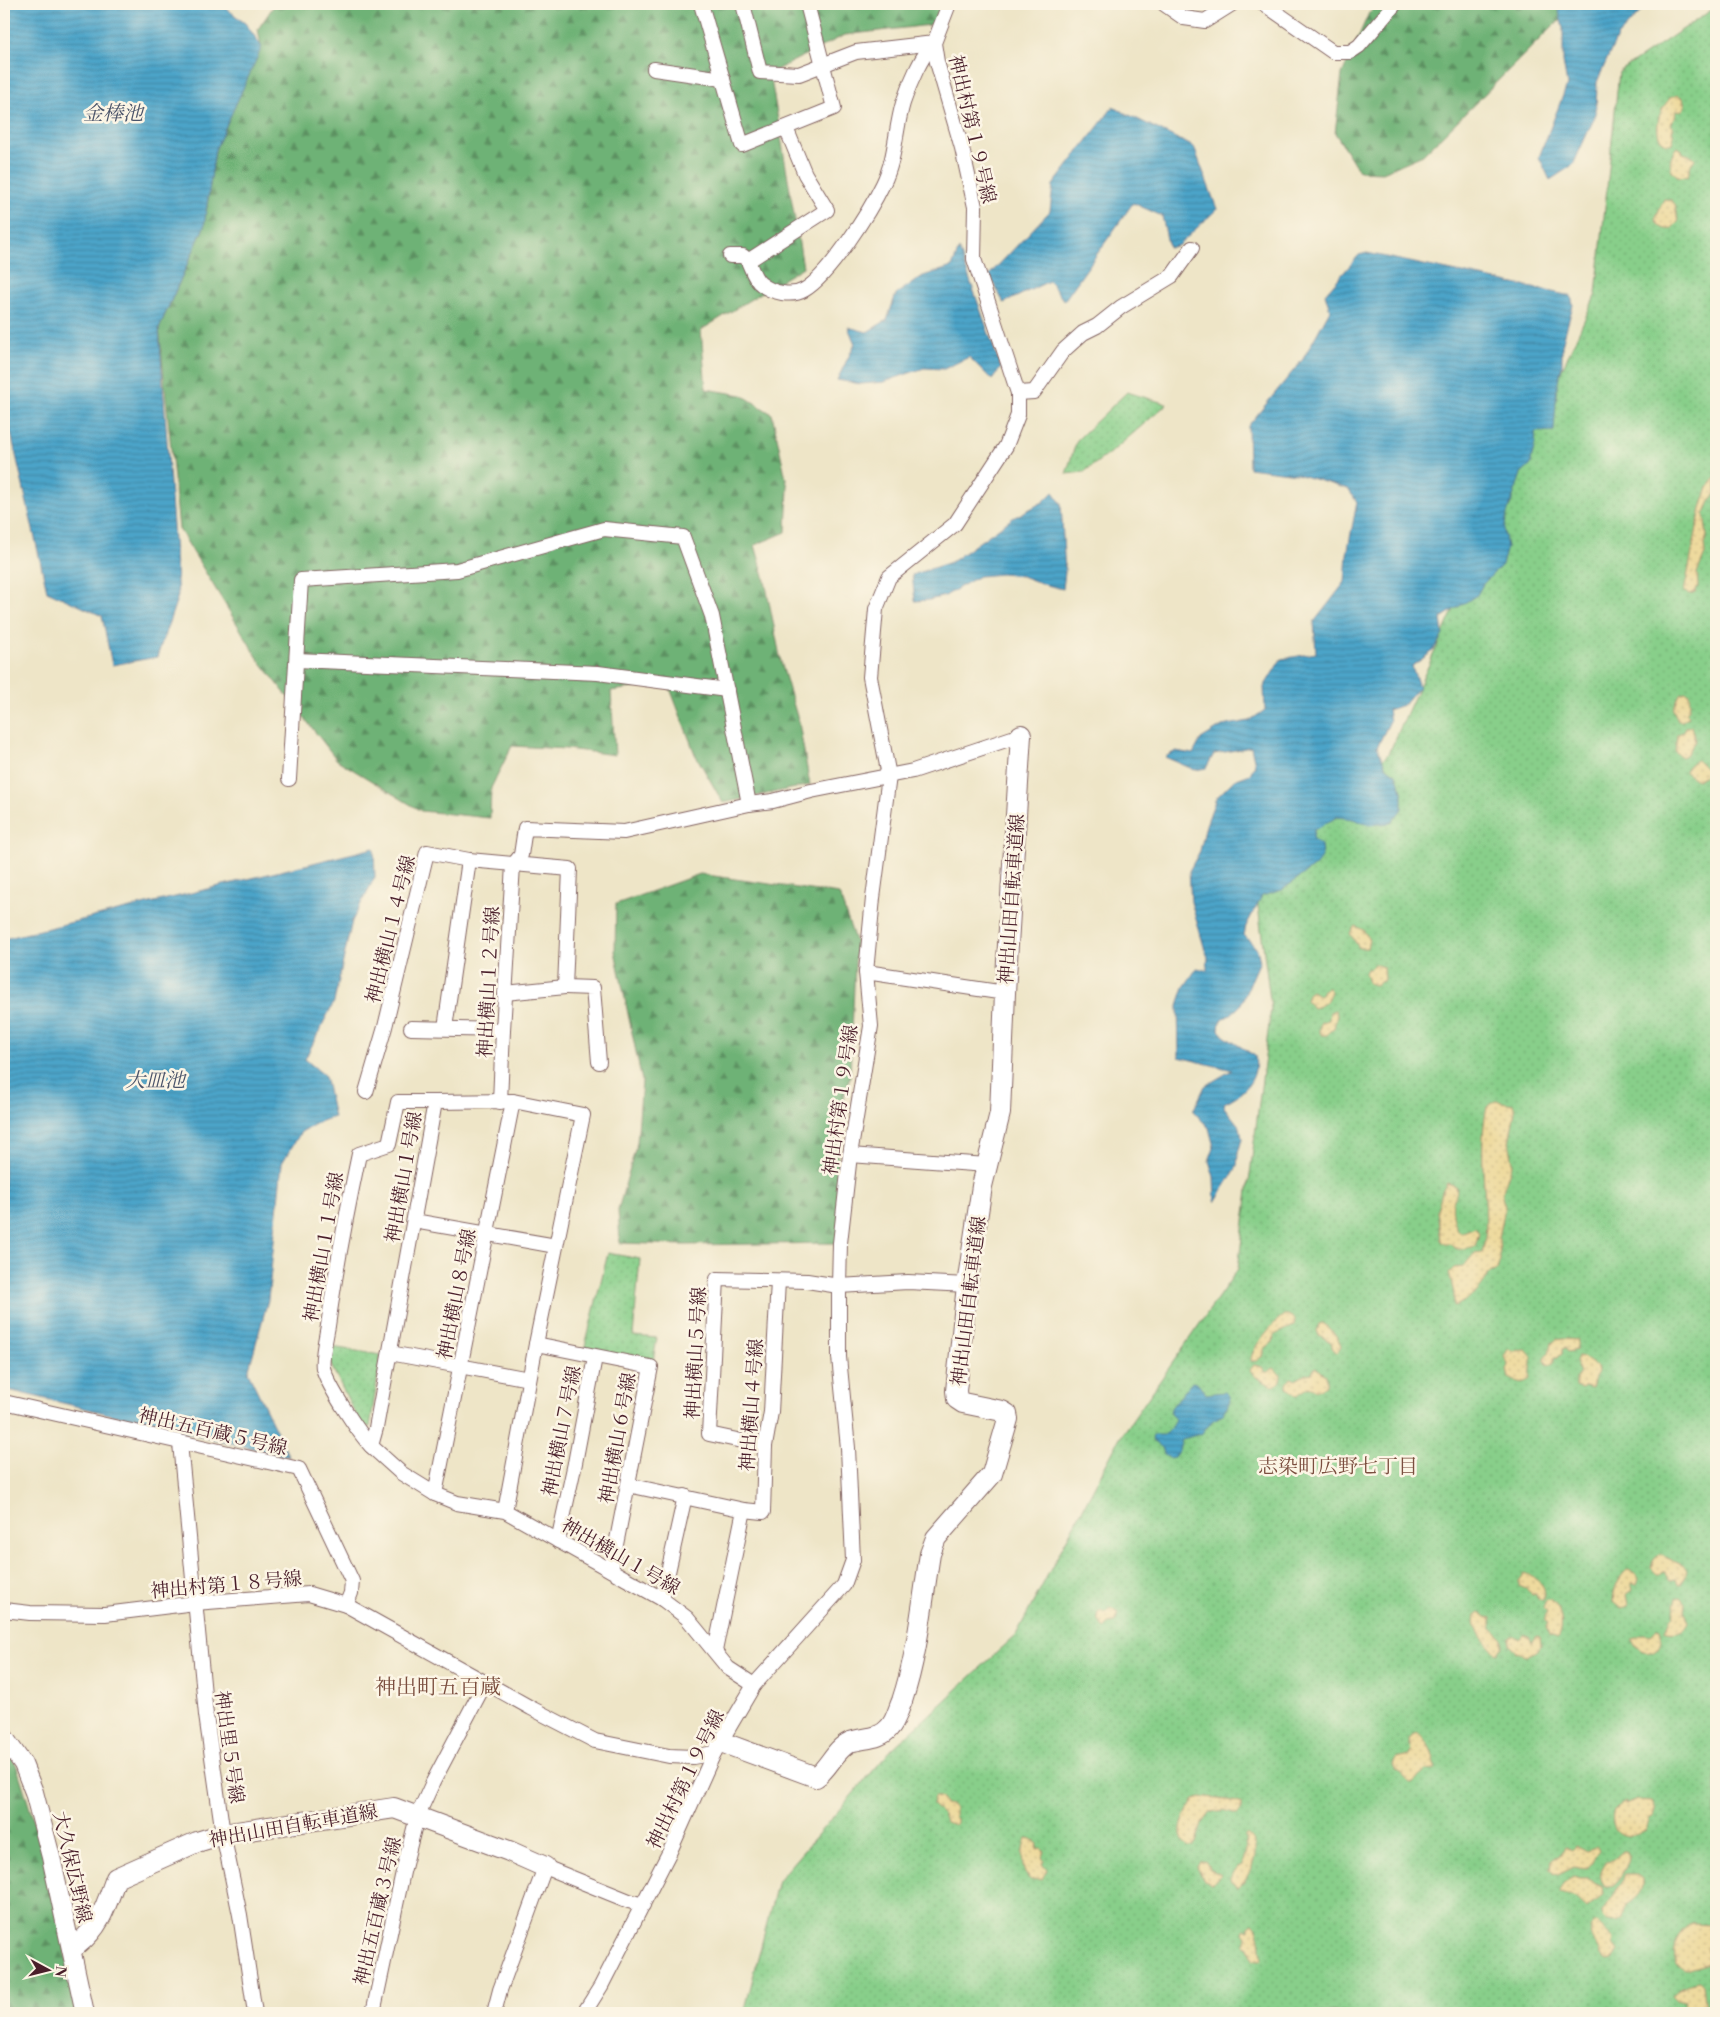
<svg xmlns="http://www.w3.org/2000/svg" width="1720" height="2017" viewBox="0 0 1720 2017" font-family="'Libre Bodoni','Noto Serif JP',serif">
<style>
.grass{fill:url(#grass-dots);stroke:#69775a}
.forest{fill:url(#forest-firs);stroke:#5c6850}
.sand{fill:url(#sand-dots);stroke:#9c7c64}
.water{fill:url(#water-rules);stroke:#4b627a}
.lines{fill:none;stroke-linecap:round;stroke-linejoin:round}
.minor-casing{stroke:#836462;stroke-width:16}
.tertiary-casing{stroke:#836462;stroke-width:20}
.secondary-casing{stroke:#836462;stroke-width:22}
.minor{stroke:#fff;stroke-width:14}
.tertiary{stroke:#fff;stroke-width:18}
.secondary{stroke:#fff;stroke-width:20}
.labels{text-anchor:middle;stroke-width:5;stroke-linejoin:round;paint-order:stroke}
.street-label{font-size:19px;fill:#4a1f2b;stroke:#fcf5e5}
.water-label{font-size:20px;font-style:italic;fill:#4b546a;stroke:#fcf5e5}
.neighbourhood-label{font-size:20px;fill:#7b4e3f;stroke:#fcf5e5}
.quarter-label{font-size:21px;fill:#7b4e3f;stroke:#fcf5e5}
</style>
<defs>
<pattern id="grass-dots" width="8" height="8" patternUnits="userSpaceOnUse" patternTransform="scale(1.25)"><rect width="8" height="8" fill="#88cf8a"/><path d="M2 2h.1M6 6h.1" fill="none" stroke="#77b177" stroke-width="1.8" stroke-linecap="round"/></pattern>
<pattern id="forest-firs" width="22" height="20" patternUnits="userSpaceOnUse" patternTransform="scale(1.25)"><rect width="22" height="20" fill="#6eb276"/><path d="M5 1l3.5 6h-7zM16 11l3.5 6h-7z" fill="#5c9061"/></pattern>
<pattern id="sand-dots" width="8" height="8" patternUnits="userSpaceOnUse" patternTransform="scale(1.25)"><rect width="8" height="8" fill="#eeda9e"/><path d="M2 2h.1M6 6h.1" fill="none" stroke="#cebb88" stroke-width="1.8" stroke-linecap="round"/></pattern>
<pattern id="water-rules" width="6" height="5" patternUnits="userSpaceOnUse" patternTransform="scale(1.25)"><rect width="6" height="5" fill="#4ca4c9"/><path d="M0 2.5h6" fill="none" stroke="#4185a3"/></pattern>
</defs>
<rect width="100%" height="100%" fill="#fcf5e5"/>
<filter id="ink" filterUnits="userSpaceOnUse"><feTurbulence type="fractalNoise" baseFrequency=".02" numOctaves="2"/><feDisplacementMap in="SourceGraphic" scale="10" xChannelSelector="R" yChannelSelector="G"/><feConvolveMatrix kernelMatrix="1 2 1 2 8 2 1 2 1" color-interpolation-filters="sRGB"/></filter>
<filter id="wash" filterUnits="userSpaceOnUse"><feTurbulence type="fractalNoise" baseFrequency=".0096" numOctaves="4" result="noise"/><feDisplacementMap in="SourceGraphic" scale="20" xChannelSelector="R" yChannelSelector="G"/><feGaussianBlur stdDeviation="1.12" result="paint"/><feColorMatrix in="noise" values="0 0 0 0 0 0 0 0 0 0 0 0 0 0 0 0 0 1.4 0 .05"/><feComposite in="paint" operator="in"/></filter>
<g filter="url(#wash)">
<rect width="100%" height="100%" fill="#eee5c7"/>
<g class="grass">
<polygon points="1716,7 1716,2013 744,2013 778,1880 892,1749 1016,1635 1120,1438 1238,1269 1271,1008 1256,890 1389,753 1596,294 1619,72"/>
<polygon points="1127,392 1167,404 1115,449 1084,472 1066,474 1077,440"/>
<polygon points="608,1253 640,1259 633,1336 657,1338 653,1361 584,1350"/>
<polygon points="332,1347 381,1355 370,1427 361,1426 330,1363"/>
</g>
<g class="forest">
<polygon points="275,4 942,4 939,15 930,25 845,35 770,73 803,267 701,330 706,389 742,395 772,414 788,488 786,532 755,545 764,576 781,662 799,723 810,785 723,803 695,754 668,683 611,691 615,755 567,749 512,746 491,788 490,818 421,811 337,760 259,660 179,529 159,328 204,227 215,150 261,47 258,29"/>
<polygon points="1378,4 1590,4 1555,24 1423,155 1383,172 1359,171 1335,133 1342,74 1369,13"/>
<polygon points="700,874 839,894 856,943 850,1076 837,1122 840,1243 684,1245 620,1243 618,1210 637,1143 642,1081 615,951 616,904"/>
<polygon points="4,1749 16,1764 45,1857 78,2013 4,2013"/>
</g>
<g class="sand">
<path d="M1678 95 1683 98 1685 106 1683 110 1676 111 1675 118 1670 123 1673 128 1672 131C1675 136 1674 139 1671 144 1655 145 1656 123 1661 112 1663 107 1667 102 1670 98Z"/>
<path d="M1677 147 1681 149 1683 153 1694 157 1695 159 1691 164 1688 176C1670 181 1665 160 1677 147Z"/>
<path d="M1664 199 1671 200 1675 204 1678 222 1671 229C1663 230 1659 227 1655 219Z"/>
<polygon points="1716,477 1716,493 1710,501 1704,515 1707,536 1704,544 1705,554 1697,573 1698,586 1695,592 1690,594 1684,592 1701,508 1708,488"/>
<path d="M1685 692 1689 694C1690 701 1691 708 1686 713L1688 717 1682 721H1678L1673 709 1680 694Z"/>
<polygon points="1691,726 1695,741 1686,755 1682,757 1675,752 1677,735 1684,731 1686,727"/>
<path d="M1697 760 1707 770V774L1697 780 1685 772C1686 767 1693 761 1697 760Z"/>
<polygon points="1355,926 1363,930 1369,939 1367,948 1359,948 1350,933"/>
<polygon points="1374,964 1383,967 1384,980 1375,985 1368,983 1365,973 1367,969 1370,969"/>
<path d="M1328 988 1331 991C1327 1002 1325 1005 1313 1008L1306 1000 1308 994 1312 991 1320 996 1323 990Z"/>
<polygon points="1335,1010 1337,1015 1334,1028 1327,1035 1322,1035 1319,1031 1321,1022 1329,1020 1330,1012"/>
<path d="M1496 1101 1513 1104 1515 1111 1509 1142 1513 1163 1504 1187 1502 1197 1505 1207 1499 1238 1500 1260 1497 1270 1487 1274C1484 1291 1468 1299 1454 1307V1293L1449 1273 1454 1268 1463 1267 1474 1254 1482 1253C1487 1234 1486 1219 1485 1200 1483 1170 1480 1137 1487 1107Z"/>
<path d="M1447 1183 1456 1186C1458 1193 1455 1196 1453 1202 1451 1211 1454 1223 1458 1231L1461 1233 1475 1227 1479 1233 1475 1246C1465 1248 1458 1253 1450 1244H1445L1441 1240 1437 1211 1442 1192Z"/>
<path d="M1284 1315H1288L1295 1319 1294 1326 1274 1335 1273 1342 1264 1349V1355L1256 1361H1251C1250 1349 1274 1322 1284 1315Z"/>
<path d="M1322 1323C1331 1327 1338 1337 1341 1347L1337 1353 1333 1350 1331 1342 1319 1335 1317 1331 1319 1325Z"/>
<polygon points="1563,1339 1578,1340 1576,1350 1568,1352 1565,1348 1562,1349 1562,1354 1557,1357 1554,1357 1554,1363 1552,1365 1547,1364 1544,1358 1551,1348 1552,1343 1556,1340"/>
<path d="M1508 1349 1514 1351 1526 1350 1532 1357 1530 1379C1522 1385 1517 1382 1509 1378L1507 1370 1508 1364 1504 1357Z"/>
<polygon points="1577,1356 1583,1357 1597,1367 1598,1372 1592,1382 1592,1388 1585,1386 1582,1389 1576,1387 1576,1379 1580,1374 1575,1361"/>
<path d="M1254 1365 1262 1367 1265 1372H1268L1274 1368 1278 1373 1281 1375C1281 1381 1278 1385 1272 1386L1256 1377 1250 1370Z"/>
<path d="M1315 1367 1326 1375V1384C1321 1390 1316 1391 1309 1387L1296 1396 1287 1387V1384L1291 1378 1296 1380 1306 1374 1312 1373Z"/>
<path d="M1661 1555 1684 1566 1687 1570 1681 1584 1678 1585 1676 1579 1671 1580 1665 1571H1662L1660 1574H1657L1651 1568C1653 1561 1654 1557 1661 1555Z"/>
<path d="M1627 1570C1633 1571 1636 1573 1639 1579L1637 1585 1631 1583 1633 1590 1626 1595 1628 1605 1621 1609 1613 1602C1614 1589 1617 1579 1627 1570Z"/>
<path d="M1525 1573C1537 1580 1549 1585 1543 1600H1539L1535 1593 1532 1594 1526 1589 1519 1586V1581Z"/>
<path d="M1681 1597 1686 1603 1685 1612 1689 1623C1685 1631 1674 1635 1665 1631L1671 1617 1673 1616 1677 1598Z"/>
<path d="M1550 1600C1561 1606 1565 1627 1558 1638L1549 1635 1546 1627 1548 1624 1545 1622 1544 1618 1547 1612 1543 1609 1546 1601Z"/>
<polygon points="1110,1608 1119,1613 1115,1623 1109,1624 1104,1629 1098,1620 1097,1614 1101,1611 1106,1613"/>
<path d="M1480 1613 1486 1617 1491 1618V1628L1503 1639V1646L1498 1653 1495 1652C1486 1640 1472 1631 1476 1616Z"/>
<path d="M1656 1628 1660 1629C1667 1652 1641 1663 1633 1639L1644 1633 1650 1634Z"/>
<polygon points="1513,1635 1519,1639 1524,1635 1529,1637 1532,1642 1537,1636 1540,1637 1541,1645 1537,1651 1527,1656 1516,1653 1509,1646 1510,1637"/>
<path d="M1417 1733C1426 1739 1437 1759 1435 1770L1426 1771 1412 1783C1405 1779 1404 1773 1396 1770L1393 1765 1396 1759 1409 1756 1411 1751 1409 1740 1412 1735Z"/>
<polygon points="934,1797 940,1797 945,1804 952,1805 955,1809 955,1817 957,1819 957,1823 955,1825 946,1822 944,1816 932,1804"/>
<path d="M1201 1797C1214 1800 1230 1798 1241 1804V1811L1237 1814 1224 1810 1210 1812 1202 1823 1196 1842 1193 1846 1188 1847C1172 1832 1187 1814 1194 1799Z"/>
<path d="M1638 1800 1651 1801 1655 1811 1653 1817 1650 1818 1646 1830C1641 1831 1638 1835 1634 1835 1617 1839 1609 1824 1614 1809L1627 1802 1626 1805Z"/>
<path d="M1247 1834C1264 1847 1251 1876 1238 1887L1231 1882 1230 1878 1238 1868 1242 1866 1246 1850 1245 1835Z"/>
<path d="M1026 1838 1031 1839 1038 1844 1037 1849 1041 1848 1044 1851 1042 1857 1044 1861 1042 1864 1047 1870 1042 1879 1031 1880C1019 1872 1022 1849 1026 1838Z"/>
<path d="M1576 1845 1587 1851 1598 1847 1600 1851C1594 1857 1594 1865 1586 1869L1574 1867 1558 1875 1554 1874 1550 1870 1551 1861 1561 1855 1565 1846 1572 1849Z"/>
<path d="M1623 1851H1626L1629 1856C1630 1863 1619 1882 1613 1885 1611 1886 1607 1886 1605 1886 1598 1876 1600 1870 1607 1861L1613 1860Z"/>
<polygon points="1205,1861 1210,1869 1221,1875 1212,1883 1204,1880 1197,1867 1200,1862"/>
<path d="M1625 1875H1637L1642 1879C1643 1892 1636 1897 1626 1904L1623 1918 1619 1921C1610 1922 1604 1922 1602 1913L1615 1893 1616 1888 1622 1882Z"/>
<path d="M1574 1877 1579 1879H1587L1603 1886 1604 1894 1600 1899 1586 1908C1581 1906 1580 1902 1575 1899 1571 1896 1564 1895 1559 1892 1561 1883 1566 1881 1574 1877Z"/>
<path d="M1253 1923C1262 1931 1260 1947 1262 1959L1258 1960 1253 1959 1249 1948 1244 1945 1246 1936 1243 1932 1245 1929 1249 1930V1926Z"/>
<path d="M1597 1923 1614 1939 1613 1945 1618 1952 1612 1959 1607 1960 1601 1955C1599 1942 1585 1940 1593 1925Z"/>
<path d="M1692 1923 1710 1924C1714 1932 1710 1941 1709 1950 1709 1955 1711 1957 1710 1963L1686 1970 1676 1965C1672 1947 1677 1935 1692 1923Z"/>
<path d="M1699 1982 1703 1986 1706 2009 1704 2010 1696 2006 1686 2010 1684 2005 1685 2001 1676 1999 1672 1995C1676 1988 1691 1983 1699 1982Z"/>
</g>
<g class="water">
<polygon points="4,4 221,4 246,24 262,47 215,150 204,227 159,328 178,596 157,657 112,665 102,616 47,591 10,429 4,425"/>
<polygon points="1557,4 1648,4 1617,37 1597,82 1596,114 1573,165 1550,180 1539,157 1567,85 1563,61 1563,28"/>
<polygon points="1113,107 1194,147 1217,209 1179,245 1169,248 1162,216 1133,203 1064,301 1049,281 1004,303 989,275 1050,211 1053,185"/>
<polygon points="959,249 1001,368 992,380 969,357 944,369 924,368 884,382 861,384 837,380 855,344 848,327 867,332 887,320 896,294 923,276 952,267"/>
<path d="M1367 253 1571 296 1573 305 1562 345V366L1557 386 1554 431 1535 432C1537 447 1531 451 1531 465L1521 474 1507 514 1504 531 1507 547 1502 565 1483 584 1477 595 1441 618 1443 635 1432 652 1412 666 1419 687 1403 705 1388 710 1390 721 1377 747 1386 767 1396 774 1402 791V809L1391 823 1369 825 1353 819 1337 817 1314 830 1313 839 1321 845 1322 857 1315 866 1282 890 1262 896 1246 926 1244 935 1257 949 1260 961 1240 1006 1230 1015 1220 1021 1219 1030 1224 1036 1255 1056C1259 1079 1244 1094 1224 1103V1107L1240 1127 1242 1139 1238 1153 1237 1167 1215 1202 1214 1177 1209 1161 1214 1147 1209 1128 1193 1111 1205 1086 1232 1070 1179 1057 1178 1005 1184 987 1197 968 1207 970 1208 957 1205 950 1191 902 1189 871 1200 851 1206 825 1216 798 1234 780 1250 774 1255 764 1251 747 1214 754 1206 768 1195 770 1165 757 1176 751 1193 754 1201 739 1222 726 1249 721 1265 710 1264 687 1281 659 1316 653 1314 622 1345 582 1347 554 1357 502 1348 489 1297 474 1249 468 1248 426 1303 359 1330 310 1325 294 1359 255Z"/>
<polygon points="1053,492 1061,503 1065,572 1063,589 1043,584 1022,576 1001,574 979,576 945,596 929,600 915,601 912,575 951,562 1013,518 1043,502"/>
<polygon points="374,848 375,877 352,921 334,1002 305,1059 325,1076 334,1117 321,1121 301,1132 282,1163 268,1300 248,1372 289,1457 4,1389 4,939"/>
<path d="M1192 1382 1198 1383 1206 1394 1225 1392 1229 1396 1230 1401 1223 1415 1213 1420 1201 1434 1182 1439 1179 1450 1174 1457 1169 1458 1164 1454C1164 1446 1157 1445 1152 1440L1153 1435H1164L1171 1428 1175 1419 1170 1414 1171 1408Z"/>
</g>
</g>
<g filter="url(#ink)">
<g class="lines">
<g class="minor-casing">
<g id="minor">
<polyline points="701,4 742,145 834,108 807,4"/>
<polyline points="743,4 760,72 799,74 856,52 934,43"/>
<polyline points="1164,4 1184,18 1205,21 1232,4"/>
<polyline points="1264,4 1333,52 1350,52 1359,46 1395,4"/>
<polyline points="654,69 723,79"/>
<polyline points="730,256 743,256 748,261 827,210 805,174 786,128"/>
<path d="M748 261C751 268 755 280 761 284 772 293 792 297 804 290 829 276 870 211 883 184 896 158 895 130 903 103 909 85 921 56 934 43"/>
<polyline points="1018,393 1034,392 1063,351 1083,333 1097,326 1121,307 1172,276 1192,248"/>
<polyline points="297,660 598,673 727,690"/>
<polyline points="289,779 301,580 457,570 604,529 683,537 712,616 749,804"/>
<polyline points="866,972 1005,993"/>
<polyline points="565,987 593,988 599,1062"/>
<polyline points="411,1028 503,1030"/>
<polyline points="445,1028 469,860"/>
<polyline points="366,1092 385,1027 427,852 469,860 570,869 565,987 505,993"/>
<polyline points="500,1102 503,1030 513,865 521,855 525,828 624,832 749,804 773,801 811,791 913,771 1021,735"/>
<polyline points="850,1155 987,1165"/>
<polyline points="414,1221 556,1246"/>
<polyline points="536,1344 651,1367 611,1570"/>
<polyline points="390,1353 529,1379"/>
<polyline points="4,1402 299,1469 352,1581 351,1593 346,1605"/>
<polyline points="180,1443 206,1715 223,1834 240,1915 255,2013"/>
<path d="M371 1446C358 1432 328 1386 323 1368 321 1359 326 1337 328 1326 336 1268 347 1211 359 1154L389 1144 398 1102H435"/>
<polyline points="765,1446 709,1434 717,1279 807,1281 839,1286 908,1282 967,1285"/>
<polyline points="628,1485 744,1510 715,1651"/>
<polyline points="435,1494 513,1101"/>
<polyline points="744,1510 763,1512 765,1446 771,1412 778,1281"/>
<polyline points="505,1511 536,1344 583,1115 513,1101 435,1102 376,1428 371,1446 401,1473 435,1494 457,1503 505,1511 662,1599 687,1618 728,1668 754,1685"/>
<polyline points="558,1541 575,1463 595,1357"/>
<polyline points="662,1599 685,1496"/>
<polyline points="4,1610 30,1613 105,1614 195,1603 309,1594 346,1605 531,1708 595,1741 669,1756 693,1757 714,1753"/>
<polyline points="373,2013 403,1872 417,1817 433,1782 485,1683"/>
<polyline points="494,2013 500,1990 545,1867 629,1901 643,1905"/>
<polyline points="584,2013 601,1986 671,1849 714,1753 754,1685 844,1585 853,1560 848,1448 839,1357 839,1286 840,1243 850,1155 871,1026 866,972 873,898 889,776 870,677 876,609 889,577 955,524 1006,446 1018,415 1018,393 974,259 975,207 962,148 937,62 934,43 949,4"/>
</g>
</g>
<g class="tertiary-casing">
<polyline id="tertiary" points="4,1737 23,1764 34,1792 51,1857 85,2013"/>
</g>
<g class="secondary-casing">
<g id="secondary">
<path d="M721 1742 816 1777C829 1768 835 1749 850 1742 864 1737 879 1740 889 1728 896 1721 898 1710 902 1701 918 1653 922 1603 930 1554L936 1538 992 1474 1008 1419 1007 1414 1002 1411 963 1403 957 1399 956 1391 967 1285 982 1186 1000 1113 1005 993 1021 735"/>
<path d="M77 1945C101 1926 106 1905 116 1878L197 1842 223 1834 394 1808 509 1851 545 1867"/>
</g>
</g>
<use href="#minor" class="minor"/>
<use href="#tertiary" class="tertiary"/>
<use href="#secondary" class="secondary"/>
</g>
</g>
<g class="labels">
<g class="street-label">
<text transform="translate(973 129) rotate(77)" y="7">神出村第１９号線</text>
<text transform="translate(1011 899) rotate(-86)" y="7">神出山田自転車道線</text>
<text transform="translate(390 929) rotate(-76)" y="7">神出横山１４号線</text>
<text transform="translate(488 982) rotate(-87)" y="7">神出横山１２号線</text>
<text transform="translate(840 1100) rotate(-82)" y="7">神出村第１９号線</text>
<text transform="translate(403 1177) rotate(-80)" y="7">神出横山１号線</text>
<text transform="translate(323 1247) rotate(-80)" y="7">神出横山１１号線</text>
<text transform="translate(456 1294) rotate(-79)" y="7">神出横山８号線</text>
<text transform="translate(968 1301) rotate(-83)" y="7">神出山田自転車道線</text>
<text transform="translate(695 1353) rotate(-87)" y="7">神出横山５号線</text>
<text transform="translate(751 1405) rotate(-86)" y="7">神出横山４号線</text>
<text transform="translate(213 1431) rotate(13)" y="7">神出五百蔵５号線</text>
<text transform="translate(561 1431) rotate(-79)" y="7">神出横山７号線</text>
<text transform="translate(617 1438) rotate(-80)" y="7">神出横山６号線</text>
<text transform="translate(621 1556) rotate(30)" y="7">神出横山１号線</text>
<text transform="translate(226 1584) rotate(-5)" y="7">神出村第１８号線</text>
<text transform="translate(230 1747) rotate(82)" y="7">神出里５号線</text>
<text transform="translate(685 1779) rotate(-64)" y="7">神出村第１９号線</text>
<text transform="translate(293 1825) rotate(-10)" y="7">神出山田自転車道線</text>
<text transform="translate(73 1867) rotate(77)" y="7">大久保広野線</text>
<text transform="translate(377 1911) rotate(-77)" y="7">神出五百蔵３号線</text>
</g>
<g class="water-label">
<text x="113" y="120">金棒池</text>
<text x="155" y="1087">大皿池</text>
</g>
<g class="neighbourhood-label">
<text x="1338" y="1473">志染町広野七丁目</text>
</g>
<g class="quarter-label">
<text x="438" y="1694">神出町五百蔵</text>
</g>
</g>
<rect width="1720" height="2017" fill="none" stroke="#fcf5e5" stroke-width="20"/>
<g transform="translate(48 1970) rotate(97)" stroke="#fcf5e5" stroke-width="4" paint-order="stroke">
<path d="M0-4L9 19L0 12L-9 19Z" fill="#4a1f2b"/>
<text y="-8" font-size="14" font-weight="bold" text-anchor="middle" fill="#4a1f2b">N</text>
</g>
</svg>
